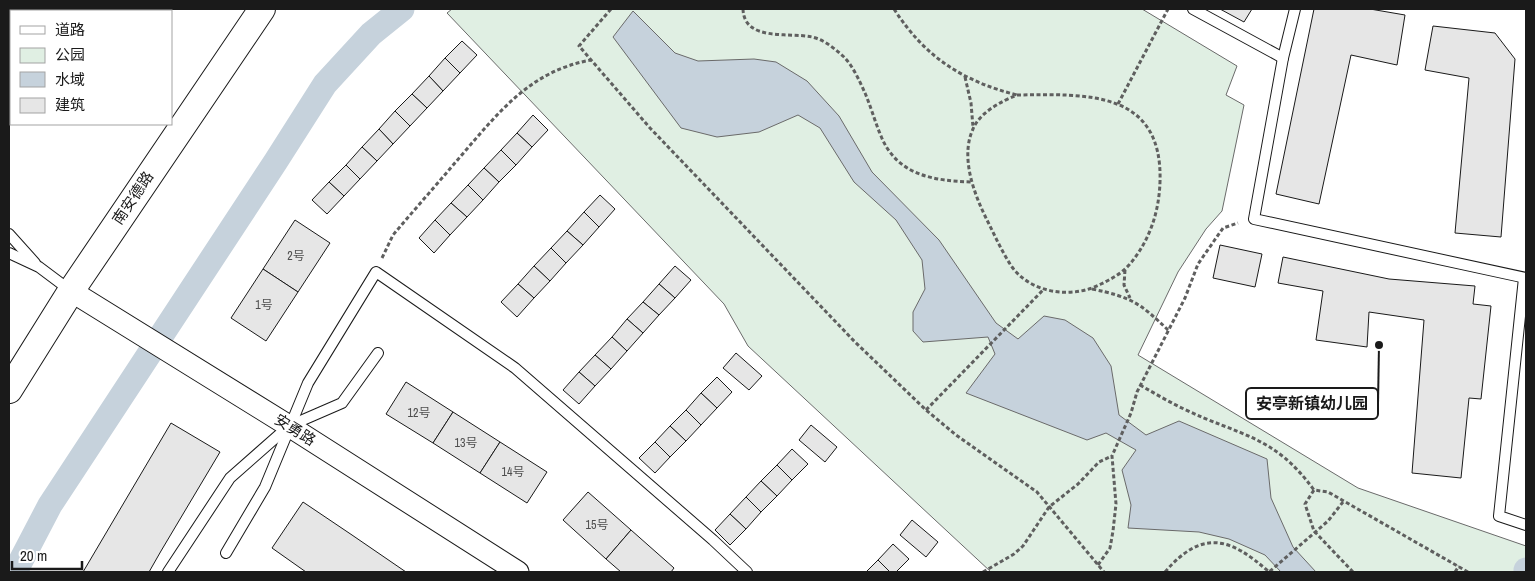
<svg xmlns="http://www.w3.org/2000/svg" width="1535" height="581" viewBox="0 0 1535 581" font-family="'Archivo Narrow','Noto Sans SC',sans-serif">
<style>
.green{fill:#e0efe3;stroke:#6a6a6a}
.water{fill:#c6d2dc;stroke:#6a6a6a}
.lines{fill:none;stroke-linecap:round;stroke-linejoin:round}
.canal{stroke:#c6d2dc;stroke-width:25}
.building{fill:#e6e6e6;stroke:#1a1a1a}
.service-casing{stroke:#1a1a1a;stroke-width:12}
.minor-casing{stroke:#1a1a1a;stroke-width:23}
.tertiary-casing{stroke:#1a1a1a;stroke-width:28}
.path{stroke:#5f5f5f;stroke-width:3;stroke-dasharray:4 2.5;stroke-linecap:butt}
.service{stroke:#fff;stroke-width:10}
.minor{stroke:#fff;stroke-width:21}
.tertiary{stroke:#fff;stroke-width:26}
.labels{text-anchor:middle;stroke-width:4;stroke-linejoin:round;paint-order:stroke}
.number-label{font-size:12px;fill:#4d4d4d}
.street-label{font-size:15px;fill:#1a1a1a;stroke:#fff}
.leader{fill:none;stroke:#1a1a1a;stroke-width:2}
.callout-dot{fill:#1a1a1a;stroke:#fff;stroke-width:2}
.callout{fill:#fff;stroke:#1a1a1a;stroke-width:2}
.callout-label{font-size:16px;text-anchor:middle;font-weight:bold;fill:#1a1a1a}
</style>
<rect width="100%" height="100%" fill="#fff"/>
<polygon class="green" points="452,9 1142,9 1237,66 1226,95 1244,105 1222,211 1206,229 1178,272 1138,355 1358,488 1526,546 1526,572 991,572 748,346 724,304 447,13"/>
<polygon class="water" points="633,11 675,53 698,61 754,59 776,62 807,81 839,116 872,172 939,240 996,323 1018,339 1044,316 1065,320 1093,338 1111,366 1119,415 1146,435 1179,421 1267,459 1271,498 1293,547 1316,572 1281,572 1265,555 1229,539 1199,532 1128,528 1131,505 1122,470 1136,450 1106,433 1087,440 966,393 995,354 988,337 923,342 913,331 913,312 925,289 922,260 896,220 854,182 820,128 798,115 759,132 717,137 681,128 613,37"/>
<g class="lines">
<g class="canal">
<polyline points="15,572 50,505 276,161 325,84 371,34 402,9"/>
<polyline points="1526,572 1526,570"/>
</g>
</g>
<g class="building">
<polygon points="1220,9 1252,9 1244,22"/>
<polygon points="1314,9 1370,9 1405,15 1397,65 1351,55 1319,204 1276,194"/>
<polygon points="1433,26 1495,33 1515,59 1501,237 1455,233 1469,78 1425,70"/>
<polygon points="462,41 477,55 460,73 445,58"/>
<polygon points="445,58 460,73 443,91 429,76"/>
<polygon points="429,76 443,91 427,108 412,94"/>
<polygon points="412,94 427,108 410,126 395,111"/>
<polygon points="395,111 410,126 393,144 379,129"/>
<polygon points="533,115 548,130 532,147 517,133"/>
<polygon points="379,129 393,144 377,161 362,147"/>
<polygon points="517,133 532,147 516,165 501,150"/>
<polygon points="362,147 377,161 360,179 346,165"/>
<polygon points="501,150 516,165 499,182 484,168"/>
<polygon points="346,165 360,179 344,196 329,182"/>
<polygon points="484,168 499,182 483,200 468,185"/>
<polygon points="329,182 344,196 327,214 312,200"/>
<polygon points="468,185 483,200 467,217 451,203"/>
<polygon points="600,195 615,209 599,227 584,212"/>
<polygon points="451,203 467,217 450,235 435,220"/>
<polygon points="584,212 599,227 583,245 567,231"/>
<polygon points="295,220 330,243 298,292 263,269"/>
<polygon points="435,220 450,235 434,253 419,238"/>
<polygon points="567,231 583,245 566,263 551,248"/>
<polygon points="1220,245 1262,254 1255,287 1213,278"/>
<polygon points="551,248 566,263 550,281 534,266"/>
<polygon points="1283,257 1389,279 1475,286 1473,304 1491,306 1481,399 1469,398 1461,478 1412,473 1424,320 1369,312 1367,347 1316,340 1323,291 1278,283"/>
<polygon points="534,266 550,281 534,298 518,284"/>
<polygon points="675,266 691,280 675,298 659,284"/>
<polygon points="263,269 298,292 266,341 231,318"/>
<polygon points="518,284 534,298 517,317 501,302"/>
<polygon points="659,284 675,298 659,315 643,302"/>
<polygon points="643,302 659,315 643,333 627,319"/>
<polygon points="627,319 643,333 627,351 612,337"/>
<polygon points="612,337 627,351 611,369 595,355"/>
<polygon points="736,353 762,376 749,390 723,368"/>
<polygon points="595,355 611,369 595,386 579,372"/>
<polygon points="579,372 595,386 579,404 563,390"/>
<polygon points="717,377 732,392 717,408 701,393"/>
<polygon points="406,382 453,412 433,443 386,414"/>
<polygon points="701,393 717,408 701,425 686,410"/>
<polygon points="686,410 701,425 686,441 670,426"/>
<polygon points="453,412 500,442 480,473 433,443"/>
<polygon points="171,423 220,452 161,551 149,572 83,572"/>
<polygon points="811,425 837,447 825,462 799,440"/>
<polygon points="670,426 686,441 670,457 655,442"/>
<polygon points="500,442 547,472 527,503 480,473"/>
<polygon points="655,442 670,457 655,473 639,458"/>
<polygon points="792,449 808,464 792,480 777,465"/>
<polygon points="777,465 792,480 777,496 761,481"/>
<polygon points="761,481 777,496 761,512 746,497"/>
<polygon points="588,492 631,530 606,559 563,520"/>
<polygon points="746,497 761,512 746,529 730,514"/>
<polygon points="303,502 352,535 406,572 306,572 272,548"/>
<polygon points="730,514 746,529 730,545 715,530"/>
<polygon points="912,520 938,542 926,557 900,535"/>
<polygon points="631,530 674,568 671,572 621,572 606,559"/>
<polygon points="893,544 909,559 896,572 890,572 878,560"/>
<polygon points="878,560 890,572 866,572"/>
</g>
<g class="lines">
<g class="service-casing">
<g id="service">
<polyline points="1193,9 1283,58"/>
<polyline points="1295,9 1283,58 1254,219 1526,278"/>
<polyline points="9,234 35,263"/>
<polyline points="9,253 39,267 71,291"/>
<polyline points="1524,278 1499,516 1526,525"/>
<polyline points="226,553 265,487 308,383 376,272 515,368 713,540 747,572"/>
<polyline points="168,572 230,478 289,426 342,403 378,353"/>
</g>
</g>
<g class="minor-casing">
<polyline id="minor" points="71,291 289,426 518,572"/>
</g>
<g class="tertiary-casing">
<polyline id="tertiary" points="9,390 71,291 262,9"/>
</g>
<g class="path">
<polyline points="611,9 579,46 650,128 855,342 926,410 956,435 1037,492 1104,572"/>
<path d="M743 9C744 42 789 32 812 37 825 40 835 49 844 57 853 66 860 82 865 93 871 107 875 122 881 136 897 176 935 181 973 182"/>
<path d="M894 9C925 57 962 81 1017 95"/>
<polyline points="965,77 971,103 973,127"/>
<path d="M1017 95C1087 94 1163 90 1160 182 1159 213 1149 242 1129 265 1121 274 1111 279 1101 284 1073 299 1032 294 1012 267 1002 252 995 236 987 220 974 194 960 157 973 129 980 112 1002 101 1017 95Z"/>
<polyline points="1118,104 1168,9"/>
<path d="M382 258 393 235C415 209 438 183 460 157 499 112 530 71 591 60"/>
<polyline points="1125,270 1124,285 1130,298"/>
<path d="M1092 289C1131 297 1140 303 1168 330"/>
<path d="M1140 385C1154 393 1169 402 1184 409 1240 436 1274 435 1314 490"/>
<polyline points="926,410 1044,289"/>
<polyline points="1098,565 1110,548 1113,531 1116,504 1112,456 1131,413 1137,392 1185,298 1198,264 1223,228 1238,223"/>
<polyline points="983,572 1014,554 1023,546 1049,507 1078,484 1099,462 1112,456"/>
<path d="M1165 572C1202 529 1230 537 1269 572L1328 521 1343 502"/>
<polyline points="1353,572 1314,531 1305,504 1314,490 1328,492 1468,572"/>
<polyline points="1455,572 1459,566"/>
</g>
<use href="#service" class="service"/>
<use href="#minor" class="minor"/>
<use href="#tertiary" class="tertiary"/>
</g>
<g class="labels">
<g class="number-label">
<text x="296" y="260">2号</text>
<text x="264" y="309">1号</text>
<text x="419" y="417">12号</text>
<text x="466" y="447">13号</text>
<text x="513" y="476">14号</text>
<text x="597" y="529">15号</text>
</g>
<g class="street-label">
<text transform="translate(133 198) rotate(-56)" y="5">南安德路</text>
<text transform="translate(295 430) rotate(32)" y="5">安勇路</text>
</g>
</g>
<path class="leader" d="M1379 345L1378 404"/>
<circle class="callout-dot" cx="1379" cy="345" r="5"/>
<rect class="callout" x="1246" y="388" width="132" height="31" rx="5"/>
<g class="callout-label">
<text x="1312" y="409">安亭新镇幼儿园</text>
</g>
<rect width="1535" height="581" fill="none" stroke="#1a1a1a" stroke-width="20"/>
<rect x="10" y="10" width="162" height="115" fill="#ffffff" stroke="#a3a3a3"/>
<rect x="20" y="26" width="25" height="8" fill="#ffffff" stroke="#a3a3a3"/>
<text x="55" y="35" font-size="15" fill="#1a1a1a">道路</text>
<rect x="20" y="48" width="25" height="15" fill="#e0efe3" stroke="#a3a3a3"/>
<text x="55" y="60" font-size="15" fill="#1a1a1a">公园</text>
<rect x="20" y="72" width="25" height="15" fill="#c6d2dc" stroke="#a3a3a3"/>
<text x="55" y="85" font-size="15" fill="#1a1a1a">水域</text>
<rect x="20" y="98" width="25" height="15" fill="#e6e6e6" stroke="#a3a3a3"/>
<text x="55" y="110" font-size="15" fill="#1a1a1a">建筑</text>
<path d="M12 561v8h70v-8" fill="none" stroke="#1a1a1a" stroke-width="2.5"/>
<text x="20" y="561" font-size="15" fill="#1a1a1a" stroke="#ffffff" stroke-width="4" paint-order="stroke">20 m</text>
</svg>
